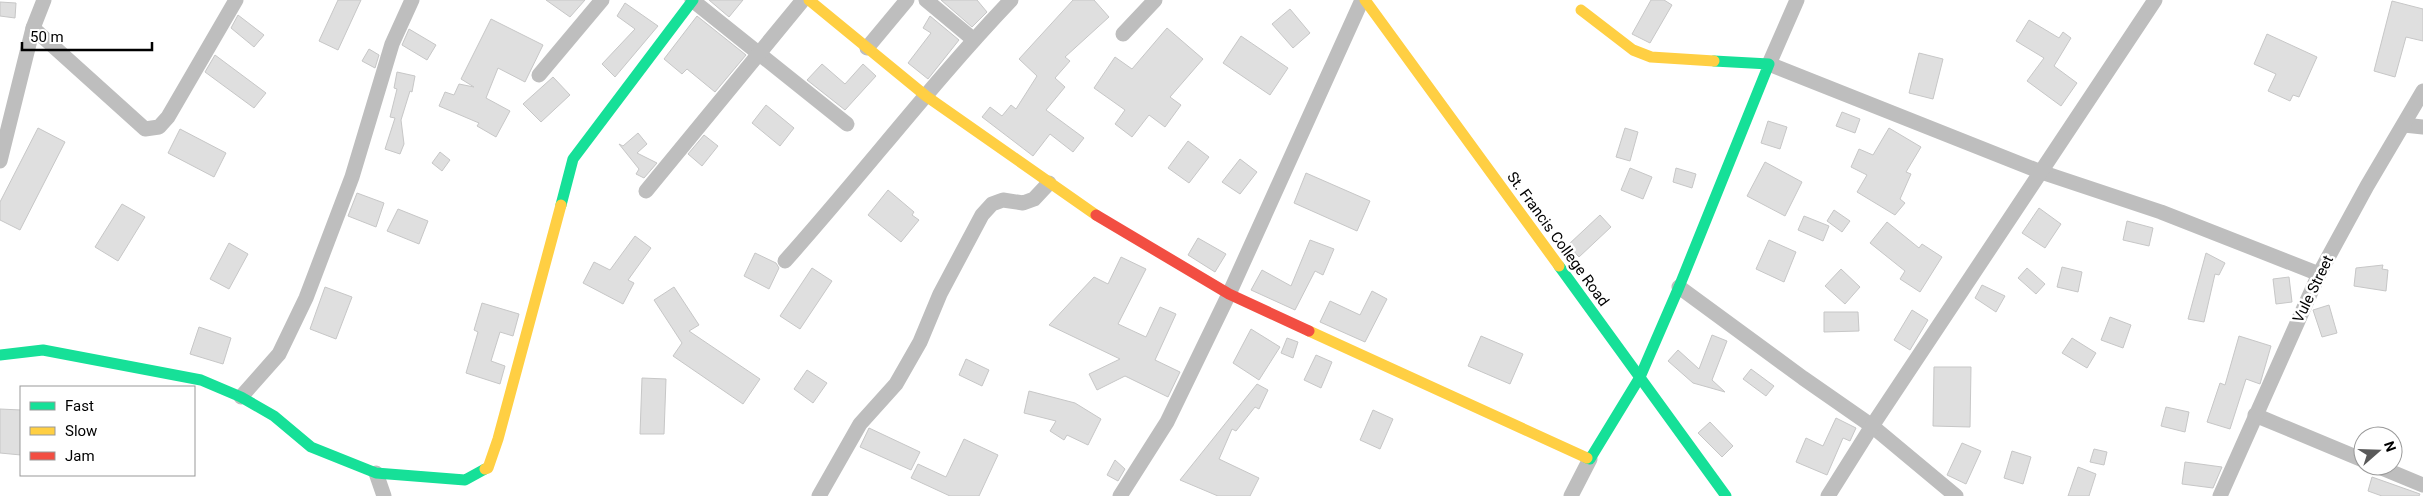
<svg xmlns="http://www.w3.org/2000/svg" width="2423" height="496" viewBox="0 0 2423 496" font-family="Roboto,sans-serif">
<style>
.building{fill:#dfdfdf;stroke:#c7c7c7}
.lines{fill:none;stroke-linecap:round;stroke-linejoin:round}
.street{stroke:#bebebe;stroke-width:15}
.fast{stroke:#16e098;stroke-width:11}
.slow{stroke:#ffcf43;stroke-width:11}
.jam{stroke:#f24e42;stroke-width:11}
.labels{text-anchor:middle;stroke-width:5;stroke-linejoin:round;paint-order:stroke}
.street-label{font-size:15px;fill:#000;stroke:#fff}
</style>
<rect width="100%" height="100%" fill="#fff"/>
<g class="building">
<polygon points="338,0 361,0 338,50 319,41"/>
<polygon points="546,0 585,0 570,17"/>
<polygon points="709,0 743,0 729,17"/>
<polygon points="941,0 977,0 987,12 972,27"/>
<polygon points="1073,0 1094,0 1109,17 1065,57 1070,61 1055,78 1065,87 1046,110 1084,138 1073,152 1050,134 1033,156 982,117 990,107 1002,116 1011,105 1016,109 1037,76 1019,59"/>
<polygon points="1651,0 1664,0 1672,5 1650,43 1632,34"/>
<polygon points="2392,1 2423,9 2423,41 2406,37 2395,77 2374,71"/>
<polygon points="0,2 16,3 15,18 0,16"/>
<polygon points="625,3 658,26 615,77 602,64 635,29 617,16"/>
<polygon points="1290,9 1310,33 1293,48 1272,24"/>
<polygon points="238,15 264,35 254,47 231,28"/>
<polygon points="697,16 746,55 715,92 687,69 682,74 664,59"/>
<polygon points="930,16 959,40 928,79 908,63 931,33 923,28"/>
<polygon points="491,19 543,45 525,82 498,68 486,98 510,111 496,137 477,126 479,123 439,106 445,92 454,95 459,84 474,87 461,79"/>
<polygon points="2029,20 2059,38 2063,32 2071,38 2054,66 2077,83 2061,106 2027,81 2044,58 2016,41"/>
<polygon points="1167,28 1203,59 1170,97 1181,105 1165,127 1149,115 1132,137 1115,124 1125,110 1094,88 1115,57 1132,69"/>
<polygon points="409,29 436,45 427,60 402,45"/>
<polygon points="2267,34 2317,57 2299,97 2293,95 2290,101 2268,91 2276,74 2254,64"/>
<polygon points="1241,36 1288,68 1270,95 1223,63"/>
<polygon points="369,49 379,55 375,68 362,61"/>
<polygon points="1919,53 1943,59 1933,99 1909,93"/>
<polygon points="215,55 266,93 254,108 205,72"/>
<polygon points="822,64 845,84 863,64 876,76 845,110 807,80"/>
<polygon points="397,72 415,76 412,92 410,91 401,120 404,144 400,154 385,149 395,118 390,117 397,89 394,88"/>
<polygon points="553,77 570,95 541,122 523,104"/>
<polygon points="766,105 794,128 780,146 752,123"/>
<polygon points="1842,112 1860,119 1855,133 1836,126"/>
<polygon points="1768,121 1787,127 1780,149 1761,143"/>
<polygon points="38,128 65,142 20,230 0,220 0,202"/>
<polygon points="1625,128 1638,132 1630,161 1616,157"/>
<polygon points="1889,128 1921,147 1906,172 1911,174 1900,199 1905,203 1895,215 1857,192 1867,175 1851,167 1859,149 1873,155"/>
<polygon points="180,129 226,153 214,177 168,153"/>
<polygon points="638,133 647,144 637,153 657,163 644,178 636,174 639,169 619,144 623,146"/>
<polygon points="704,135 718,146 702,166 688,154"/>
<polygon points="1188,141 1209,157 1189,183 1168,168"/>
<polygon points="440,152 450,160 442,171 432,163"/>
<polygon points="1240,159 1257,172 1240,194 1222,182"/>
<polygon points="1765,162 1802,182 1785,216 1747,196"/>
<polygon points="1630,168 1652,177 1643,199 1621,190"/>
<polygon points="1676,168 1696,174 1692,188 1673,182"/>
<polygon points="1306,173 1370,201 1357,231 1294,203"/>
<polygon points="888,190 914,212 912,215 919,220 901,242 868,215"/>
<polygon points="357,193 384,203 376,227 348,216"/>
<polygon points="122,204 145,217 118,261 95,247"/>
<polygon points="2039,208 2061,224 2045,248 2022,233"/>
<polygon points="398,209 428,221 419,244 387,231"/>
<polygon points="1834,210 1850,221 1842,232 1827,221"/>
<polygon points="1600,215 1611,227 1579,257 1568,245"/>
<polygon points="1804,216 1829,226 1823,241 1798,230"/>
<polygon points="2127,221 2153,228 2149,246 2123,240"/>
<polygon points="1887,222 1919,248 1922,244 1942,257 1920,292 1900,279 1905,271 1870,243"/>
<polygon points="635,236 651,248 628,280 634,283 623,304 583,283 594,262 610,270"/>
<polygon points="1198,238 1226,254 1215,272 1188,255"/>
<polygon points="1310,240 1334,249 1323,275 1315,271 1295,310 1251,290 1262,270 1291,286"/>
<polygon points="1769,240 1796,252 1784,282 1756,269"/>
<polygon points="229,243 248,254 229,289 210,279"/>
<polygon points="755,253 776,263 779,268 769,289 744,276"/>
<polygon points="2206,253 2225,263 2219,275 2215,274 2204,322 2188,319"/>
<polygon points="1121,257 1146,269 1118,324 1146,337 1160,307 1176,314 1155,360 1180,372 1168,397 1125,376 1097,390 1089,374 1120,359 1049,325 1094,277 1108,284"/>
<polygon points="2383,265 2382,269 2388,270 2386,291 2354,286 2356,268"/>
<polygon points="2062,267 2082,272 2078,292 2057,287"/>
<polygon points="812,268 832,281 800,329 780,316"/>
<polygon points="2027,268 2045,284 2036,294 2018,278"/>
<polygon points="1841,269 1860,287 1845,304 1825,286"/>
<polygon points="2289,277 2292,302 2276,304 2273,279"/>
<polygon points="1982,285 2005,296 1996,312 1975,298"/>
<polygon points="325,287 352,297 336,339 310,329"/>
<polygon points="674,287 699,325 689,331 760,379 743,404 673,356 682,343 654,300"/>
<polygon points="1372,291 1387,299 1365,342 1320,322 1330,301 1360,315"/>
<polygon points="482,303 519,314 513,336 500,332 491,361 505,366 500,384 466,373 478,332 474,330"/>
<polygon points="2329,305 2337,333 2322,337 2313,310"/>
<polygon points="1912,310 1928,320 1910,350 1894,340"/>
<polygon points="1824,312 1858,312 1859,331 1824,332"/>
<polygon points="2110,317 2131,325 2123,348 2101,340"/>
<polygon points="199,327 231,338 223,364 190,354"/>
<polygon points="1251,329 1280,347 1259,380 1233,363"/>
<polygon points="1712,335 1727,341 1712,380 1725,392 1693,383 1668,361 1678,350 1699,369"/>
<polygon points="1481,336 1523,354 1510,384 1468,366"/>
<polygon points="2239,336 2271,346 2260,384 2246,379 2230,429 2207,422 2220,383 2225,385"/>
<polygon points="1287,338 1298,342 1293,358 1281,353"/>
<polygon points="2072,338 2096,353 2087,368 2062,353"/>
<polygon points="1316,355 1332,362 1321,388 1304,380"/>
<polygon points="966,359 989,370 982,386 959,375"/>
<polygon points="1934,367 1971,367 1970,427 1933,426"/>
<polygon points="1751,369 1774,386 1766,396 1743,379"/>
<polygon points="807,370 827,383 813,403 794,389"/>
<polygon points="642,378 666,379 664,434 640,434"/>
<polygon points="1257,384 1268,390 1259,409 1255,407 1236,431 1232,429 1219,459 1259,478 1250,496 1218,496 1180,480"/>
<polygon points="1029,391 1075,403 1101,419 1088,445 1067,435 1064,440 1050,431 1056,421 1024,413"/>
<polygon points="2166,407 2189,412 2185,432 2161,426"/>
<polygon points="0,409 21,410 21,455 0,453"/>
<polygon points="1373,410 1393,419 1380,449 1360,440"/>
<polygon points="1836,418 1856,428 1850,441 1843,438 1827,475 1796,462 1806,438 1823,446"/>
<polygon points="1710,422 1733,446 1722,457 1698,433"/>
<polygon points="869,428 920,452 911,470 860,447"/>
<polygon points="964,439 998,455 979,496 950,496 911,478 918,464 946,477"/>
<polygon points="1962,443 1981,451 1966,484 1947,475"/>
<polygon points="2094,449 2107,452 2104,465 2090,462"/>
<polygon points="2012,451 2031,457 2023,484 2004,478"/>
<polygon points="1115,460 1125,469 1118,481 1107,475"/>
<polygon points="2185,462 2222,467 2213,488 2182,484"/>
<polygon points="2078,467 2096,474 2089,496 2068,496"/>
<polygon points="2372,477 2420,494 2419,496 2382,496 2368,491"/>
</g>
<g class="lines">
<g class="street">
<polyline points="692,0 847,124"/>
<polyline points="926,0 974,40"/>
<polyline points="1797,0 1769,64 2041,172 2161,212 2319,274"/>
<polyline points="33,28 145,129 159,127 168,117 236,0"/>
<polyline points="1123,34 1155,0"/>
<polyline points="867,48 907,0"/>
<polyline points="539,75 602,0"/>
<polyline points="2404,125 2423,127"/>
<polyline points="0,161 33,28 44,0"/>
<polyline points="646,191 803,0"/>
<path d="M785 261C862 175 932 83 1011 0"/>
<polyline points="1679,287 1803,378 1872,426 1956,496"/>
<polyline points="241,397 279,354 306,298 352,177 392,44 412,0"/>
<polyline points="2255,415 2363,460"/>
<polyline points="2377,466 2423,485"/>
<polyline points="376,473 384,496"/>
<polyline points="819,496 860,424 896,384 920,342 940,294 982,215 992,204 1003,200 1023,203 1034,199 1049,183"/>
<polyline points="1120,496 1167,422 1229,294 1362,0"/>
<polyline points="1571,496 1590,459"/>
<polyline points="1828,496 1872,426 2155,0"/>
<polyline points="2220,496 2319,274 2367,186 2423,91"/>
</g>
<g class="fast">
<polyline points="561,205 573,159 693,0"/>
<polyline points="1559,266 1726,496"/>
<polyline points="0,355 43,350 201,380 241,397 274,416 311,447 376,473 465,480 485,469"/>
<polyline points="1587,458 1590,459 1640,377 1679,287 1769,64 1714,61"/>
</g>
<g class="slow">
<polyline points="809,0 926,96 1096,215"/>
<polyline points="1365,0 1559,266"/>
<polyline points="1581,10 1633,50 1651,57 1714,61"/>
<polyline points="1309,331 1587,458"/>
<polyline points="485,469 488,468 498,439 561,205"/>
</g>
<polyline class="jam" points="1096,215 1229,294 1309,331"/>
</g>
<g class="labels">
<g class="street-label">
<text transform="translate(1558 239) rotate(54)" y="5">St. Francis College Road</text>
<text transform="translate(2313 289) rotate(-64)" y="5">Vule Street</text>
</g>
</g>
<rect x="20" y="386" width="175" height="90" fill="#ffffff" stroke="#999999"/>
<rect x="30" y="402" width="25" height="8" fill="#16e098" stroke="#999999"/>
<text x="65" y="411" font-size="15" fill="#000000">Fast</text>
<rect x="30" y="427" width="25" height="8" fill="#ffcf43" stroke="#999999"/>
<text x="65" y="436" font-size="15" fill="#000000">Slow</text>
<rect x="30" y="452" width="25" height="8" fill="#f24e42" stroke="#999999"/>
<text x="65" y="461" font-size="15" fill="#000000">Jam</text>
<g transform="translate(2378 451) rotate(70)"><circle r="24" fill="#ffffff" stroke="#999999"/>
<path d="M0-4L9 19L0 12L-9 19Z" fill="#595959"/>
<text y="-8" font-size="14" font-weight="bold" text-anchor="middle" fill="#000000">N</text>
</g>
<path d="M22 42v8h130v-8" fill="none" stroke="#000000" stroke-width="2.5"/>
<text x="30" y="42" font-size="15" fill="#000000" stroke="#ffffff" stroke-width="4" paint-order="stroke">50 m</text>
</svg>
